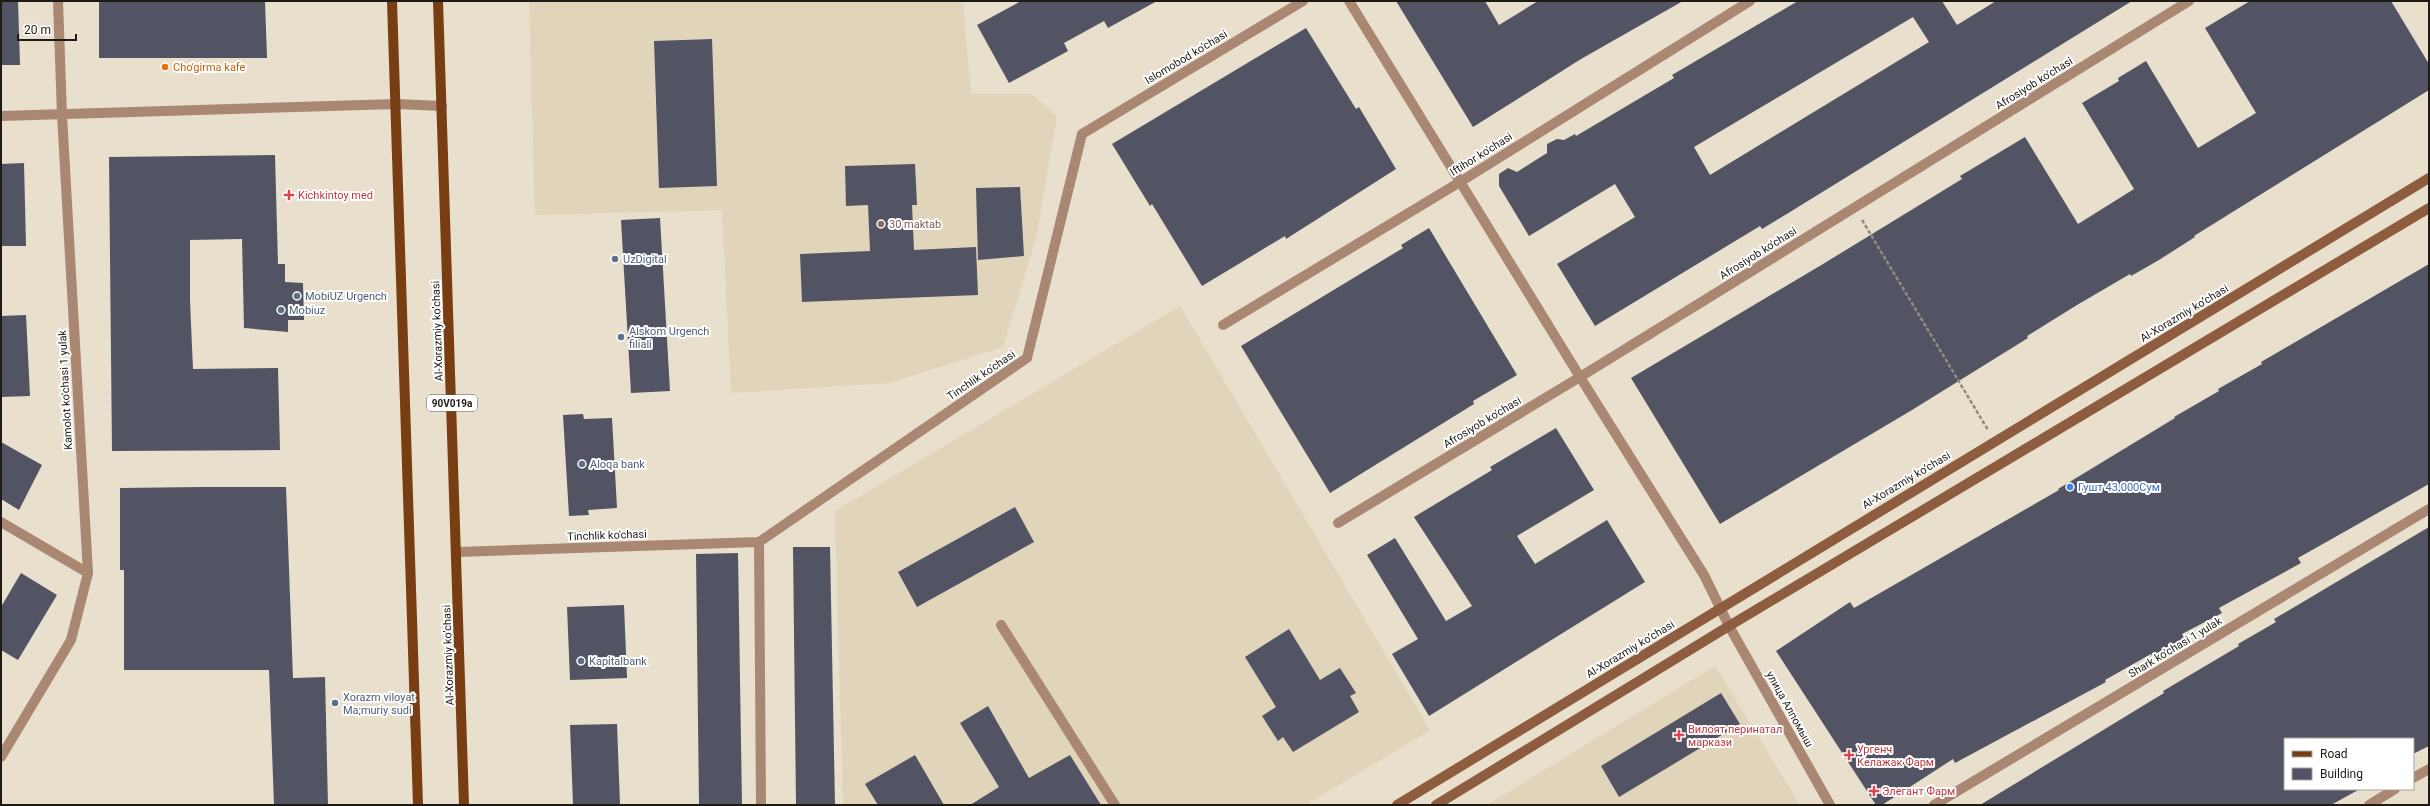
<svg xmlns="http://www.w3.org/2000/svg" width="2430" height="806" viewBox="0 0 2430 806" font-family="Roboto,sans-serif">
<style>
.built{fill:#e0d4ba}
.building{fill:#525464;fill-rule:evenodd}
.lines{fill:none;stroke-linecap:round;stroke-linejoin:round}
.path{stroke:#938c7e;stroke-width:2.5;stroke-dasharray:4 2;stroke-linecap:butt}
.lane{stroke:#aa8773;stroke-width:10}
.street{stroke:#aa8773;stroke-width:10}
.secondary{stroke:#8e5c3e;stroke-width:10}
.primary{stroke:#783d13;stroke-width:10}
.food-dot{fill:#e8710a;stroke:#fff;stroke-width:1.5}
.health-dot{fill:#e0444e;stroke:#fff;stroke-width:1.5}
.education-dot{fill:#8d6e63;stroke:#fff;stroke-width:1.5}
.service-dot{fill:#5c6f8a;stroke:#fff;stroke-width:1.5}
.shop-dot{fill:#3f7fe0;stroke:#fff;stroke-width:1.5}
.labels{text-anchor:middle;stroke-width:4;stroke-linejoin:round;paint-order:stroke}
.shield{fill:#fff;stroke:#625f5a;stroke-width:1}
.shield-label{font-size:10px;font-weight:bold;fill:#1e1a14}
.street-label{font-size:11px;fill:#1e1a14;stroke:#fff}
.food-label{font-size:11px;fill:#c56008;stroke:#fff;text-anchor:start}
.health-label{font-size:11px;fill:#be3a42;stroke:#fff;text-anchor:start}
.education-label{font-size:11px;fill:#785e54;stroke:#fff;text-anchor:start}
.service-label{font-size:11px;fill:#4e5e75;stroke:#fff;text-anchor:start}
.shop-label{font-size:11px;fill:#366cbe;stroke:#fff;text-anchor:start}
</style>
<rect width="100%" height="100%" fill="#e8dfcc"/>
<g class="built">
<polygon points="529,1 963,1 971,94 1032,94 1057,116 1036,238 1003,347 889,383 731,393 722,210 535,215"/>
<polygon points="1180,306 1430,730 1305,805 843,805 835,511"/>
<polygon points="1715,666 1800,805 1487,805"/>
</g>
<g class="building">
<polygon points="1,1 18,1 20,65 1,65"/>
<polygon points="99,1 265,1 267,58 99,58"/>
<polygon points="1021,1 1157,1 1108,28 1104,21 1064,43 1068,51 1009,83 977,25"/>
<polygon points="1396,1 1485,1 1499,25 1538,1 1683,1 1581,59 1473,127"/>
<path d="M1798 1H1942L1957 25 1996 1H2132L1790 212 1762 229 1760 226 1595 326 1557 264 1635 217 1615 184 1529 236 1499 186V174L1508 168 1517 172 1547 153V144L1557 139 1564 140 1575 134 1576 136 1674 78 1672 75ZM1913 17 1929 42 1710 175 1694 147Z"/>
<polygon points="2250,1 2391,1 2429,64 2429,90 2194,236 2195,237 2159,260 2131,276 2130,274 2077,305 2027,336 2028,338 1912,410 1720,524 1631,378 1823,264 1962,179 1960,176 2025,137 2078,224 2134,189 2082,103 2119,81 2118,78 2146,61 2198,148 2256,113 2205,28"/>
<polygon points="1306,28 1356,109 1359,107 1396,169 1286,239 1285,236 1202,286 1152,204 1150,206 1112,144"/>
<polygon points="712,39 717,186 659,188 654,41"/>
<polygon points="275,155 278,264 285,264 285,282 303,283 304,320 288,320 288,332 244,328 242,239 190,240 190,301 193,369 278,368 280,450 112,451 109,157"/>
<polygon points="24,163 26,246 1,246 1,164"/>
<polygon points="915,164 917,205 912,205 914,250 976,247 978,295 802,302 800,254 870,251 868,205 846,206 845,166"/>
<polygon points="1020,187 1024,256 978,260 976,188"/>
<polygon points="660,218 670,391 631,393 621,220"/>
<polygon points="1429,228 1517,375 1473,401 1474,404 1330,493 1241,346 1403,248 1401,245"/>
<polygon points="2429,264 2429,484 2298,558 2301,563 2219,608 2222,613 2182,634 2184,638 2152,656 2151,654 2105,680 2106,682 1955,763 1953,759 1882,805 1876,805 1776,651 1850,602 1854,608 2059,490 2058,489 2175,418 2174,417 2219,391 2218,389 2262,364 2261,362"/>
<polygon points="26,315 30,396 1,397 1,316"/>
<polygon points="583,414 584,419 612,418 617,508 588,510 589,515 569,516 563,415"/>
<polygon points="1556,428 1594,490 1517,536 1535,564 1607,520 1645,582 1429,716 1392,654 1418,639 1367,555 1395,538 1446,621 1472,606 1414,517 1492,470 1490,467"/>
<polygon points="1,442 42,465 19,510 1,499"/>
<polygon points="201,487 286,487 293,678 325,677 328,805 274,805 269,670 124,670 124,570 120,570 120,488"/>
<polygon points="1015,507 1034,542 917,607 898,572"/>
<polygon points="2429,527 2429,746 2413,754 2413,739 2285,739 2285,789 2360,789 2331,805 1980,805 2164,693 2163,691 2239,646 2238,644 2276,622 2274,619"/>
<polygon points="793,547 830,547 835,805 796,805"/>
<polygon points="738,553 742,805 699,805 696,554"/>
<polygon points="21,573 57,595 18,660 1,650 1,607"/>
<polygon points="624,605 627,678 570,680 567,607"/>
<polygon points="1289,629 1320,680 1340,668 1356,693 1350,696 1359,712 1293,752 1283,737 1278,741 1262,716 1276,707 1245,657"/>
<polygon points="1721,693 1740,724 1619,797 1601,766"/>
<polygon points="988,706 1029,778 1070,755 1101,805 970,805 999,787 960,723"/>
<polygon points="617,724 620,805 573,805 570,725"/>
<polygon points="915,755 944,805 878,805 865,784"/>
</g>
<g class="lines">
<polyline class="path" points="1862,220 1988,430"/>
<polyline class="lane" points="1001,625 1115,805"/>
<g class="street">
<polyline points="1349,1 1580,377 1704,575 1729,626 1830,805"/>
<polyline points="1,116 396,104 442,106"/>
<polyline points="1223,325 1460,182 1750,1"/>
<polyline points="1,522 88,573"/>
<polyline points="1338,523 1580,377 2189,1"/>
<polyline points="759,542 761,805"/>
<polyline points="457,552 759,542 1027,358 1082,134 1303,1"/>
<polyline points="1,757 71,640 88,573 62,115 58,1"/>
<polyline points="2413,778 2429,769"/>
<polyline points="1934,805 2429,509"/>
<polyline points="2369,805 2395,789"/>
</g>
<g class="secondary">
<polyline points="1397,805 2429,178"/>
<polyline points="1436,805 1729,626 2429,208"/>
</g>
<g class="primary">
<polyline points="392,1 418,805"/>
<polyline points="438,1 464,805"/>
</g>
</g>
<circle class="food-dot" cx="165" cy="67" r="4"/>
<g class="health-dot">
<path d="M287 189h4v4h4v4h-4v4h-4v-4h-4v-4h4z"/>
<path d="M1677 729h4v4h4v4h-4v4h-4v-4h-4v-4h4z"/>
<path d="M1847 749h4v4h4v4h-4v4h-4v-4h-4v-4h4z"/>
<path d="M1872 785h4v4h4v4h-4v4h-4v-4h-4v-4h4z"/>
</g>
<circle class="education-dot" cx="881" cy="224" r="4"/>
<g class="service-dot">
<circle cx="615" cy="259" r="4"/>
<circle cx="297" cy="296" r="4"/>
<circle cx="281" cy="310" r="4"/>
<circle cx="621" cy="337" r="4"/>
<circle cx="582" cy="464" r="4"/>
<circle cx="581" cy="661" r="4"/>
<circle cx="335" cy="703" r="4"/>
</g>
<circle class="shop-dot" cx="2070" cy="487" r="4"/>
<g class="labels">
<rect class="shield" x="427" y="395" width="50" height="16" rx="3"/>
<g class="shield-label">
<text x="452" y="407">90V019a</text>
</g>
<g class="street-label">
<text transform="translate(1186 57) rotate(-31)" y="4">Islomobod ko'chasi</text>
<text transform="translate(2034 83) rotate(-32)" y="4">Afrosiyob ko'chasi</text>
<text transform="translate(1481 154) rotate(-32)" y="4">Iftihor ko'chasi</text>
<text transform="translate(1758 253) rotate(-32)" y="4">Afrosiyob ko'chasi</text>
<text transform="translate(2184 313) rotate(-31)" y="4">Al-Xorazmiy ko’chasi</text>
<text transform="translate(437 331) rotate(-92)" y="4">Al-Xorazmiy ko’chasi</text>
<text transform="translate(981 375) rotate(-34)" y="4">Tinchlik ko'chasi</text>
<text transform="translate(65 390) rotate(-93)" y="4">Kamolot ko'chasi 1 yulak</text>
<text transform="translate(1482 422) rotate(-31)" y="4">Afrosiyob ko'chasi</text>
<text transform="translate(1906 480) rotate(-31)" y="4">Al-Xorazmiy ko’chasi</text>
<text transform="translate(607 535) rotate(-2)" y="4">Tinchlik ko'chasi</text>
<text transform="translate(2175 647) rotate(-31)" y="4">Shark ko'chasi 1 yulak</text>
<text transform="translate(1630 649) rotate(-31)" y="4">Al-Xorazmiy ko’chasi</text>
<text transform="translate(448 655) rotate(-92)" y="4">Al-Xorazmiy ko’chasi</text>
<text transform="translate(1790 709) rotate(61)" y="4">улица Алпомыш</text>
</g>
<g class="food-label">
<text x="173" y="71">Cho'girma kafe</text>
</g>
<g class="health-label">
<text x="298" y="199">Kichkintoy med</text>
<text x="1688" y="733">Вилоят перинатал<tspan x="1688" dy="13">маркази</tspan></text>
<text x="1857" y="753">Ургенч<tspan x="1857" dy="13">Келажак Фарм</tspan></text>
<text x="1882" y="795">Элегант Фарм</text>
</g>
<g class="education-label">
<text x="889" y="228">30 maktab</text>
</g>
<g class="service-label">
<text x="623" y="263">UzDigital</text>
<text x="305" y="300">MobiUZ Urgench</text>
<text x="289" y="314">Mobiuz</text>
<text x="629" y="335">Alskom Urgench<tspan x="629" dy="13">filiali</tspan></text>
<text x="590" y="468">Aloqa bank</text>
<text x="589" y="665">Kapitalbank</text>
<text x="343" y="701">Xorazm viloyat<tspan x="343" dy="13">Ma;muriy sudi</tspan></text>
</g>
<g class="shop-label">
<text x="2078" y="491">Гушт 43.000Сум</text>
</g>
</g>
<rect width="2430" height="806" fill="none" stroke="#1e1a14" stroke-width="4"/>
<rect x="2284" y="738" width="130" height="52" fill="#ffffff" stroke="#a5a3a1"/>
<rect x="2292" y="751" width="20" height="6" fill="#783d13" stroke="#a5a3a1"/>
<text x="2320" y="758" font-size="12" fill="#1e1a14">Road</text>
<rect x="2292" y="768" width="20" height="12" fill="#525464" stroke="#a5a3a1"/>
<text x="2320" y="778" font-size="12" fill="#1e1a14">Building</text>
<path d="M18 34v6h58v-6" fill="none" stroke="#1e1a14" stroke-width="2"/>
<text x="24" y="34" font-size="12" fill="#1e1a14" stroke="#ffffff" stroke-width="3" paint-order="stroke">20 m</text>
</svg>
